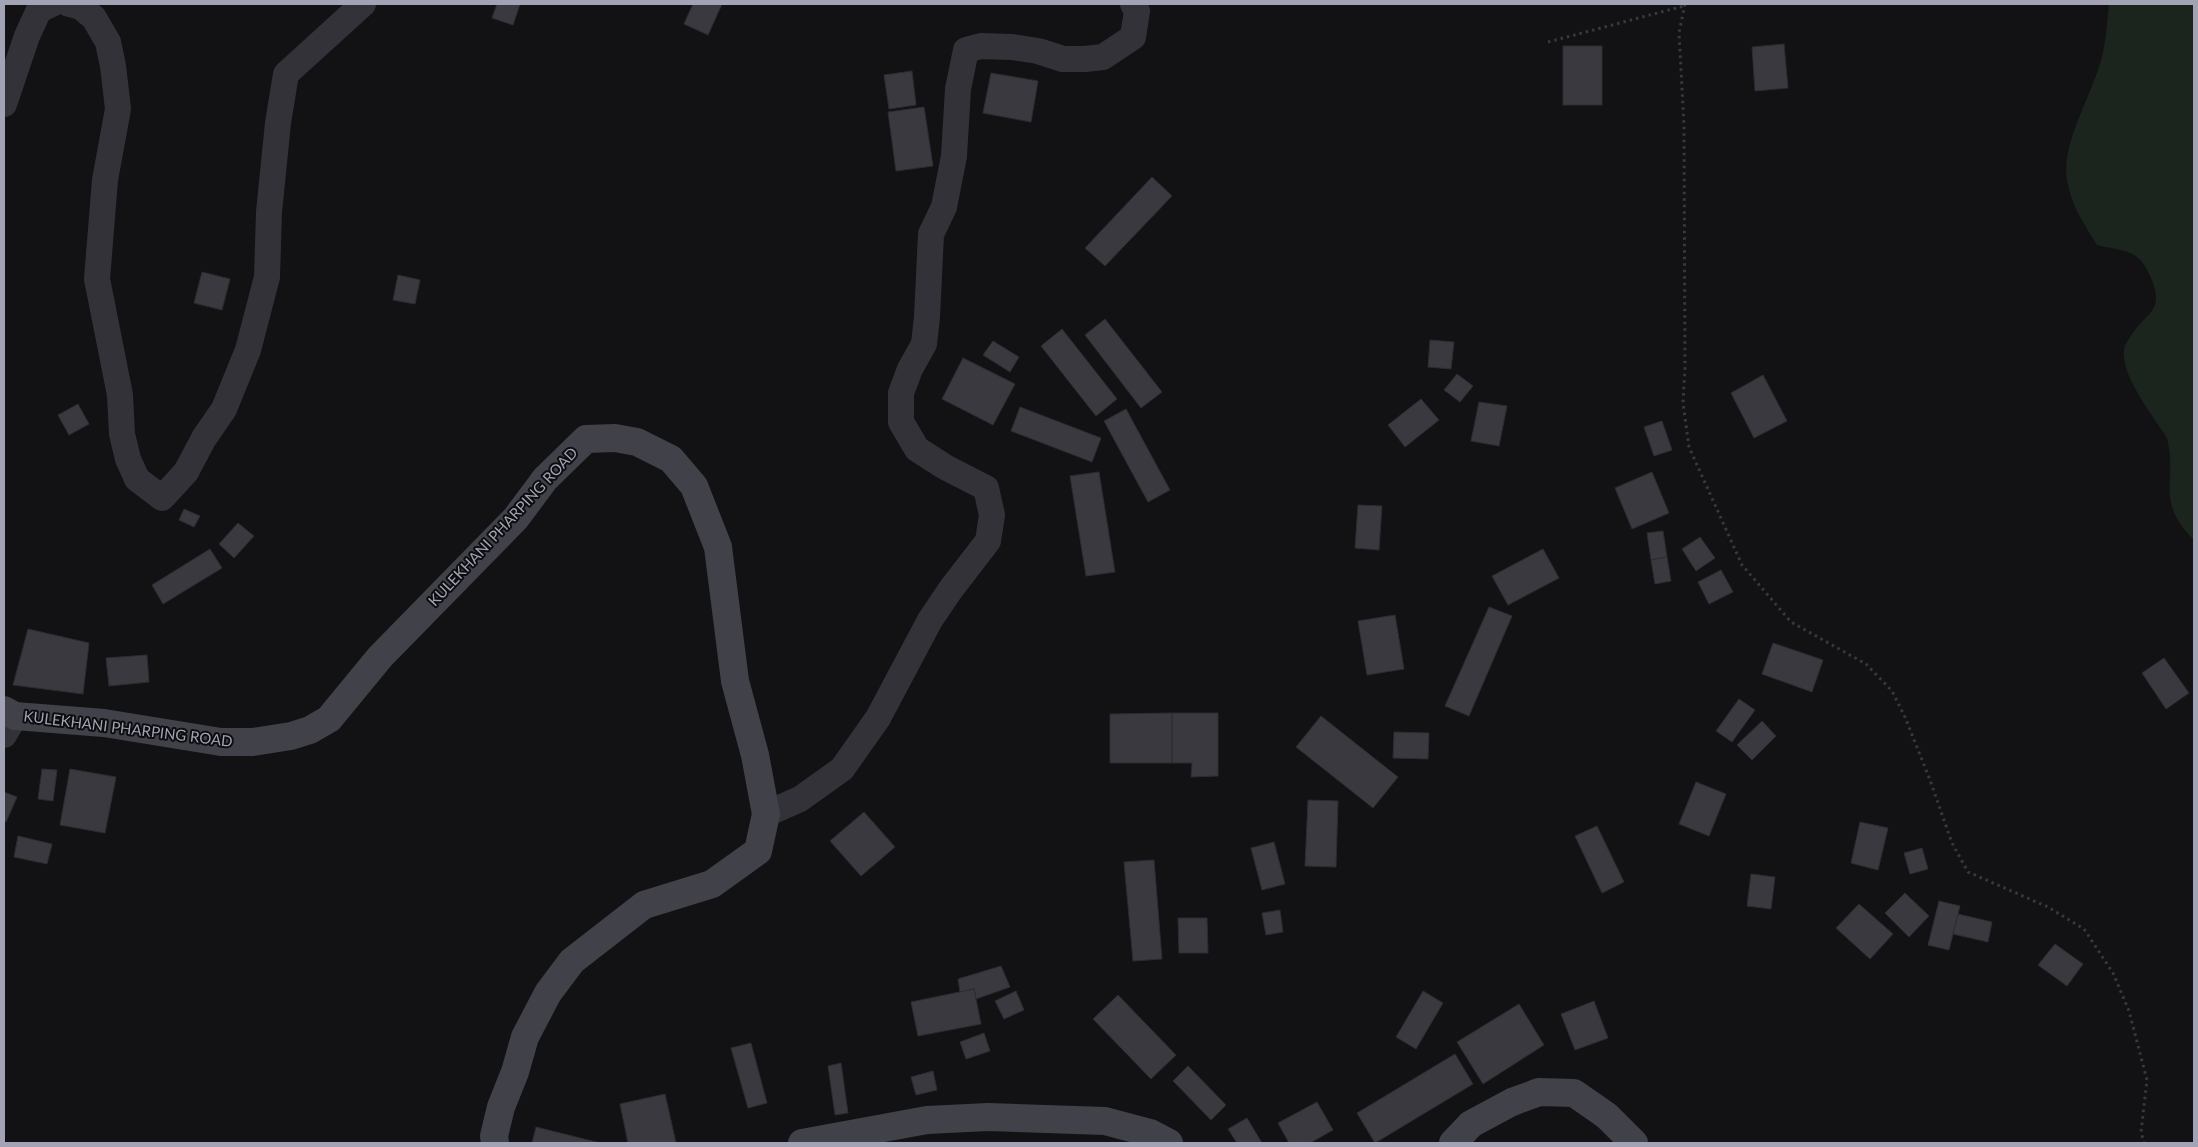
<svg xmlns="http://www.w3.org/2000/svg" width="2198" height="1147" viewBox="0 0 2198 1147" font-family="Lato,sans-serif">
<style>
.green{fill:#1c241e}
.building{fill:#39393f;stroke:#2d2c30}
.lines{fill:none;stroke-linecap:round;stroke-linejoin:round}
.path{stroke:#383940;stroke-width:3;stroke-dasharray:2.5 4;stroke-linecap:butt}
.street{stroke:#333239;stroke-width:26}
.secondary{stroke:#404149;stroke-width:28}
.labels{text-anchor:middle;stroke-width:4;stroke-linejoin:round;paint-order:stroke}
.street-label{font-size:15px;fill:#a2a4b6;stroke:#0d0d0f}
</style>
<rect width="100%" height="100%" fill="#121214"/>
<path class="green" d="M2109 4H2194V540C2154 500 2178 483 2167 438 2153 415 2121 377 2124 350 2124 346 2127 342 2129 339 2144 312 2166 314 2151 278 2139 248 2125 252 2097 245 2084 224 2071 205 2067 180 2061 145 2090 98 2100 64 2106 44 2107 24 2109 4Z"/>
<g class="building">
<polygon points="497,4 520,4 513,25 492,18"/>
<polygon points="693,4 722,4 708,35 684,24"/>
<polygon points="1784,44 1788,88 1755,91 1752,47"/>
<rect x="1563" y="46" width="39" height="59"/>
<polygon points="912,71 916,105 889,109 884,75"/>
<polygon points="991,73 1038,81 1031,122 983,113"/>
<polygon points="924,107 933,166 896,171 888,112"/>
<polygon points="1152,177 1172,196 1105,266 1085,248"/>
<polygon points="202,272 230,279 222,310 194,303"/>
<polygon points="398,275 420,280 415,304 393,300"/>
<polygon points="1105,319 1162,392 1141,408 1085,335"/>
<polygon points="1062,329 1117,399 1096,416 1041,346"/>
<polygon points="1430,340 1454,342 1451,369 1428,367"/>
<polygon points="993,341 1019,357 1010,372 983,355"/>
<polygon points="963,358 1015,384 993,425 942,399"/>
<polygon points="1457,374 1473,386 1460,402 1444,390"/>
<polygon points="1763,375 1787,421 1754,438 1731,393"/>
<polygon points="1421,399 1439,420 1405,447 1388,425"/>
<polygon points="1479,402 1507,406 1499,446 1471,441"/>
<polygon points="78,404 89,424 69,435 58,415"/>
<polygon points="1020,407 1101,438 1092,462 1011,431"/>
<polygon points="1126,409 1170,490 1148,502 1104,421"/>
<polygon points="1662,421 1672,450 1654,456 1644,427"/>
<polygon points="1099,472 1115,572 1086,576 1070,476"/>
<polygon points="1652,472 1669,513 1632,529 1615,488"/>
<polygon points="1358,505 1382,506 1379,550 1355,548"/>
<polygon points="184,509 200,516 194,527 179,520"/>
<polygon points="238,523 254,536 234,558 219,544"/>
<polygon points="1663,531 1667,557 1651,560 1647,533"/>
<polygon points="1700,537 1715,558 1696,571 1682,549"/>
<polygon points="210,549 222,568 163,604 152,585"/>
<polygon points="1543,549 1559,578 1508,605 1492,576"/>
<polygon points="1667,557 1671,581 1655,584 1651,560"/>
<polygon points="1721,570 1733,592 1709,604 1698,582"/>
<polygon points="1489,607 1512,616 1469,716 1445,706"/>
<polygon points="1395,615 1404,669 1367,675 1358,621"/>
<polygon points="28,629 89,643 83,694 13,685"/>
<polygon points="1773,643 1823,660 1812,692 1762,674"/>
<polygon points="147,655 149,682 109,686 106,658"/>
<polygon points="2164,658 2189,693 2166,709 2142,673"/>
<polygon points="1739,699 1755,710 1732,742 1716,731"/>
<polygon points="1172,713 1218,713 1218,776 1191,777 1192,763 1172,763"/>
<polygon points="1172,713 1172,763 1110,763 1110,714"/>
<polygon points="1321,716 1398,777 1373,808 1296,747"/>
<polygon points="1762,721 1776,736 1752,760 1737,745"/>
<polygon points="1394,732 1429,733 1428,759 1393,758"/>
<polygon points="42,769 57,770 53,801 38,799"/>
<polygon points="70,769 116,777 105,833 60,825"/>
<polygon points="1696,782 1726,794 1709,836 1679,824"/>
<polygon points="4,792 17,797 6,822 4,821"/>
<polygon points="1308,800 1338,801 1336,867 1305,866"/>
<polygon points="864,812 895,847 861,876 830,841"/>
<polygon points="1860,822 1888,828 1878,870 1851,863"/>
<polygon points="1597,826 1624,882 1602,893 1575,836"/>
<polygon points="18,836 52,844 47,864 14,857"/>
<polygon points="1274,842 1285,884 1262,890 1251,848"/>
<polygon points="1922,848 1928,869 1910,874 1904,853"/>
<polygon points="1154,860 1162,959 1133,961 1124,862"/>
<polygon points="1751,874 1775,877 1771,909 1747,906"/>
<polygon points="1905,893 1929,916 1909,937 1885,913"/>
<polygon points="1939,901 1960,906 1949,950 1928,945"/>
<polygon points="1859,904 1893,934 1870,959 1836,928"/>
<polygon points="1280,910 1283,932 1266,935 1262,913"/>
<polygon points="1958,914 1992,922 1988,942 1953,934"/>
<polygon points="1178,918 1207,918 1208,953 1179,953"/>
<polygon points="2055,944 2083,964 2067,986 2038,965"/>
<polygon points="1001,966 1010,987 976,999 974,989 960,992 958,979"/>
<polygon points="974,989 981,1024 918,1036 911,1002"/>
<polygon points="1016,991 1024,1010 1004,1019 995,1001"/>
<polygon points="1423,991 1443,1003 1416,1049 1396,1037"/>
<polygon points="1118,995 1176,1055 1151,1079 1093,1019"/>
<polygon points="1594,1001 1608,1038 1575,1050 1561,1014"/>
<polygon points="1519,1004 1544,1045 1483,1084 1457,1042"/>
<polygon points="984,1033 990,1051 966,1059 960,1042"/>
<polygon points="751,1043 767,1103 748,1108 731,1048"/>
<polygon points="1455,1054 1473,1084 1375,1143 1357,1113"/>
<polygon points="841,1063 848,1113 835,1115 828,1066"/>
<polygon points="1188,1066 1226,1105 1211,1120 1173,1081"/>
<polygon points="933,1071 937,1090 916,1095 911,1077"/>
<polygon points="665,1094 676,1143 628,1143 620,1104"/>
<polygon points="1317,1102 1333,1130 1310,1143 1289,1143 1278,1123"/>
<polygon points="1247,1118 1262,1143 1237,1143 1228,1129"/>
<polygon points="536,1127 600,1143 532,1143"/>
</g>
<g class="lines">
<g class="path">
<polyline points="1685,4 1679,33 1684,125 1685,368 1683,403 1689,447 1742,565 1791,622 1866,664 1892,691 1905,717 1930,780 1952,843 1968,872 2048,907 2084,929 2113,973 2129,1011 2147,1080 2141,1132 2144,1143"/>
<polyline points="1548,42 1684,6"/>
</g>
<g class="street">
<polyline points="69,4 81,7 94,18 108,42 113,66 118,109 105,180 97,279 120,395 122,434 128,459 137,479 162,498 186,472 204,438 224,409 248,350 267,277 269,212 278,123 286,74 363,4"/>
<polyline points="4,104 27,36 39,10 52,4"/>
<polyline points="4,735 15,716"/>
<polyline points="766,814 800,799 842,769 878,718 930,620 951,589 988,541 992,515 986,488 945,467 917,449 901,422 901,393 910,369 924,344 927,317 931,234 944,207 954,156 958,89 966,50 981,46 1012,47 1038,51 1063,59 1085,59 1103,57 1133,37 1137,11 1133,4"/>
</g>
<g class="secondary">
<polyline points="4,710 15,716 104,723 221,742 253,742 291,736 310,730 329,719 380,657 516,518 545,479 586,439 615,438 637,442 671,459 694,486 718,547 735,681 755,755 766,814 758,851 712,884 644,905 572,961 548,993 525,1037 515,1072 501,1107 494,1136 495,1143"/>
<polyline points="802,1143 927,1120 988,1117 1105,1121 1150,1133 1169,1143"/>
<polyline points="1453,1143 1471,1124 1512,1102 1539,1092 1574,1093 1607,1116 1634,1143"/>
</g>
</g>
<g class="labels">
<g class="street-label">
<text transform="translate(503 527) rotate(-47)" y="5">KULEKHANI PHARPING ROAD</text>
<text transform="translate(128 729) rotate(7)" y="5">KULEKHANI PHARPING ROAD</text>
</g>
</g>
<rect width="2198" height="1147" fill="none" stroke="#a2a4b6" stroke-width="10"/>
</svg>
